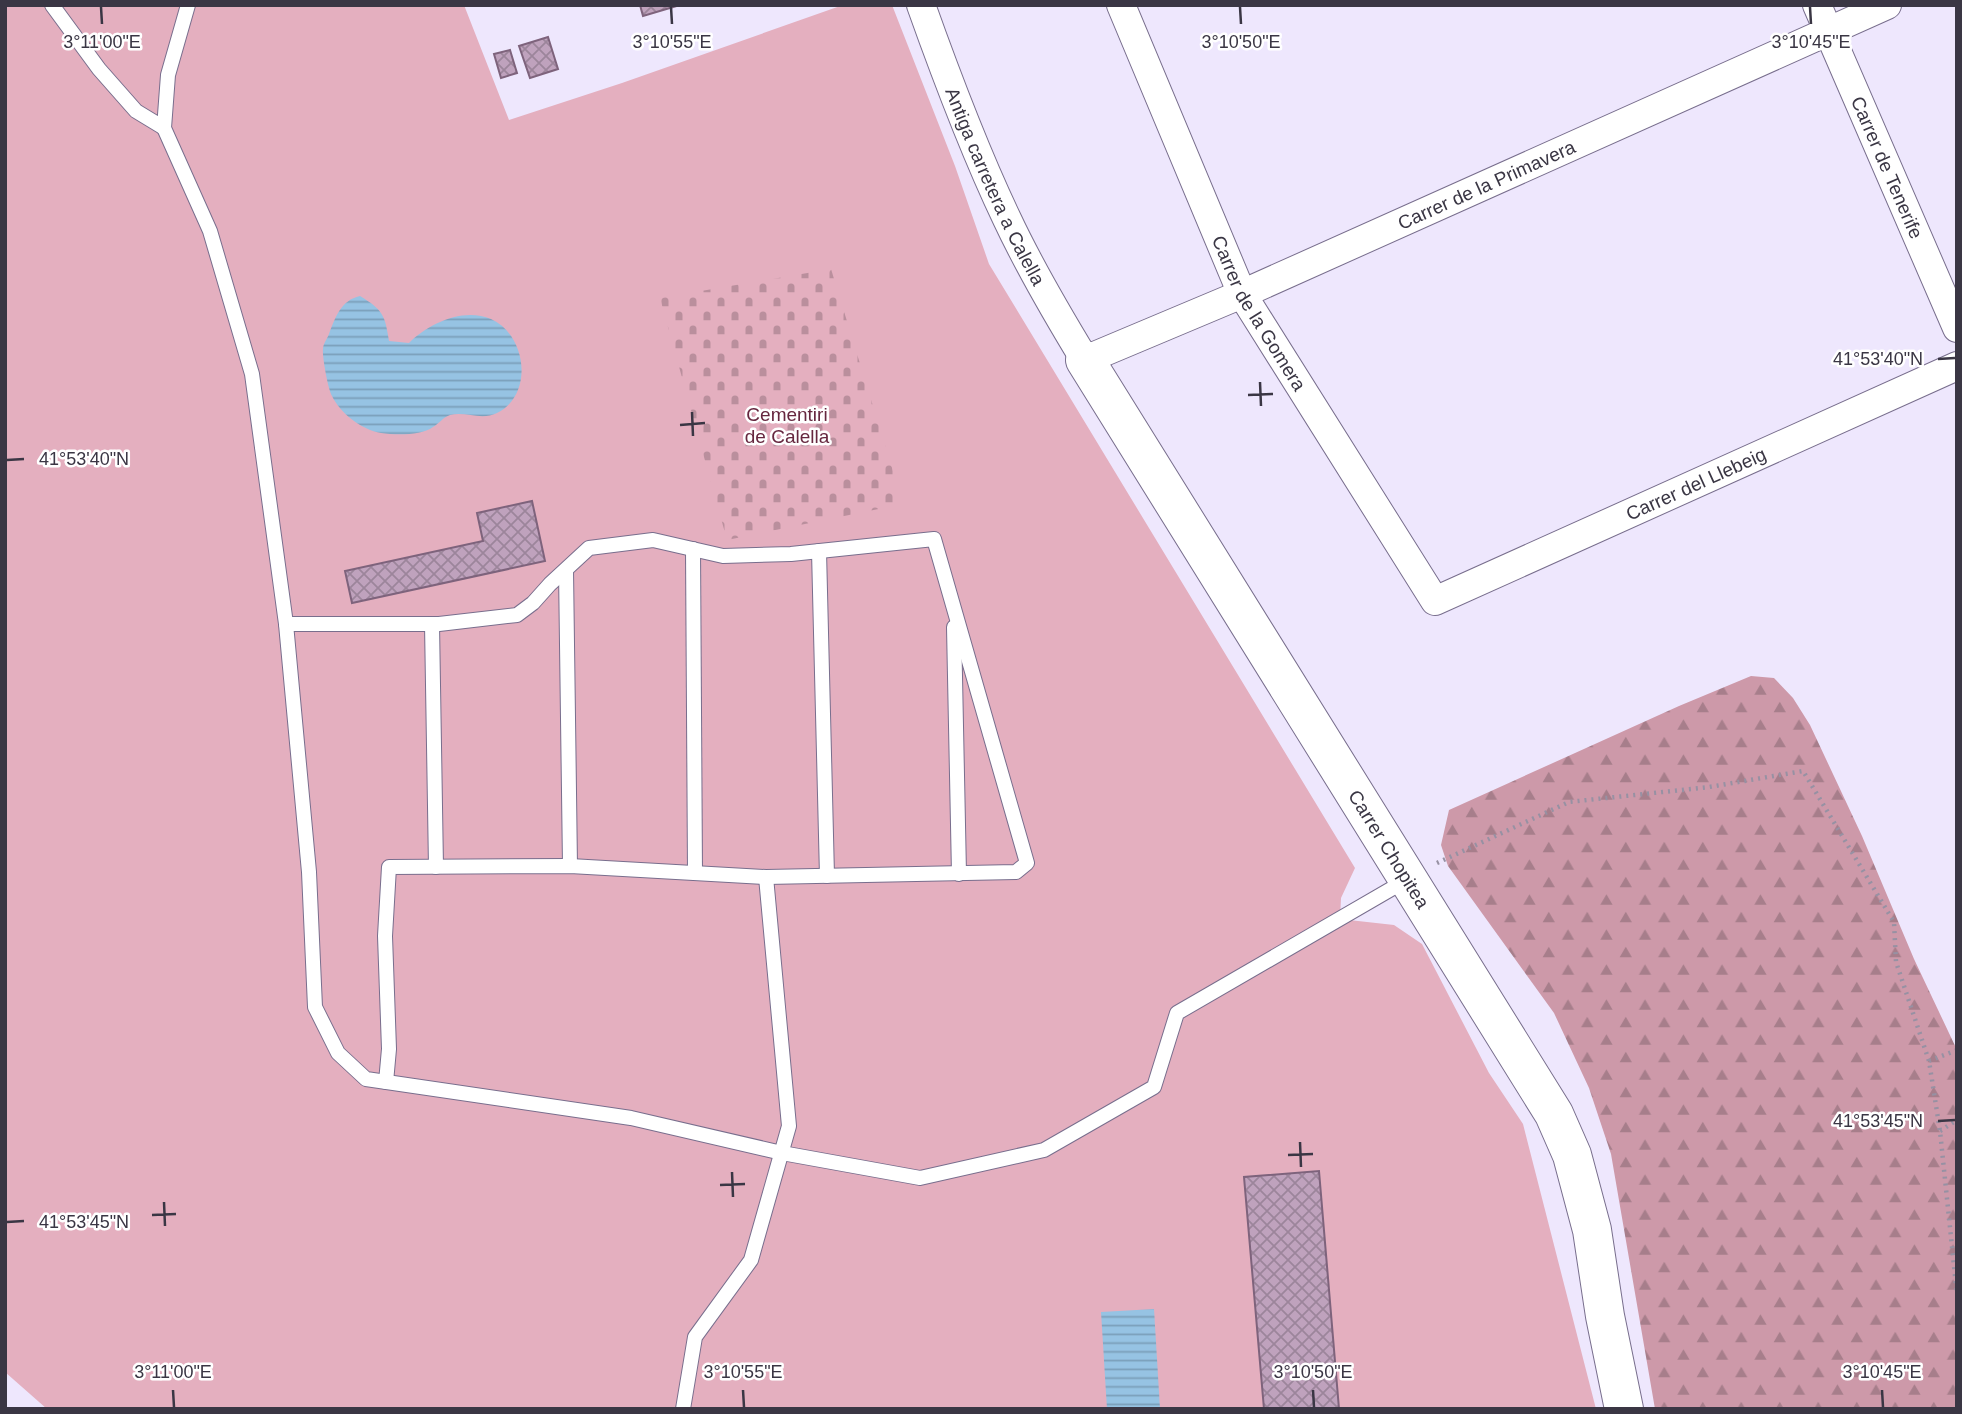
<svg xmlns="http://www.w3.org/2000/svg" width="1962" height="1414" viewBox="0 0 1962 1414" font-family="Arial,sans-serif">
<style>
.green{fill:#e4afbf}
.forest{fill:url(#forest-firs)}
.cemetery{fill:url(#cemetery-stones)}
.water{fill:url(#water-rules)}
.building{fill:url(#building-cross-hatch);stroke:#7e637c;stroke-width:2}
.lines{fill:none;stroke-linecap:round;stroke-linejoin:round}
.lane-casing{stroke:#786e8d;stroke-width:16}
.street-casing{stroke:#786e8d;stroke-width:30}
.secondary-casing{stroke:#786e8d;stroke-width:40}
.path{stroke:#9791a3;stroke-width:4.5;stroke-dasharray:2 5;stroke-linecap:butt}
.lane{stroke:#fff;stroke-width:14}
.street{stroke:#fff;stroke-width:28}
.secondary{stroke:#fff;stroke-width:38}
.ticks{fill:none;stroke:#3a3644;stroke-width:2.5}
.labels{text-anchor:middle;stroke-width:5;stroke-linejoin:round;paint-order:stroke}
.street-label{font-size:19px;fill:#3a3644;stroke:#fff}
.park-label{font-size:19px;fill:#66273f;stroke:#fff}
.ticks-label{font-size:18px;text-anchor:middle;fill:#3a3644;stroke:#fff;stroke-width:5;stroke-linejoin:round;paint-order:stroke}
</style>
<defs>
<pattern id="forest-firs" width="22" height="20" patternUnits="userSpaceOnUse" patternTransform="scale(1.75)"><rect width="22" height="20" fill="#cd99a9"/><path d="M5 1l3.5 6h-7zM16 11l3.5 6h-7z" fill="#a77e8b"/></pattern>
<pattern id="cemetery-stones" width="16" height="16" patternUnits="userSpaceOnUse" patternTransform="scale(1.75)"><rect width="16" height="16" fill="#e4afbf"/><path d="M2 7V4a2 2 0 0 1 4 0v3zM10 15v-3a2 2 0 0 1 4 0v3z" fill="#ba8f9d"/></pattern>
<pattern id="water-rules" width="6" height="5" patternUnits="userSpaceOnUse" patternTransform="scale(1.75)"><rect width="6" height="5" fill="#96c3e3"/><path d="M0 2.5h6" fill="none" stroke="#7b9fba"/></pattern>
<pattern id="building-cross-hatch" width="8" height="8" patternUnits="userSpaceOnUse" patternTransform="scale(1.75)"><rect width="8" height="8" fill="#bfa2bd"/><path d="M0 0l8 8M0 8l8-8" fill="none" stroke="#9c859b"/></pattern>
</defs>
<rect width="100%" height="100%" fill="#eee7fd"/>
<polygon class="green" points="5,5 464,5 509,120 622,83 843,5 892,5 955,166 989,264 1355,868 1341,898 1340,919 1394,925 1422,944 1489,1073 1523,1124 1596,1409 47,1409 5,1372"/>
<polygon class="forest" points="1751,676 1774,678 1793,698 1810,725 1862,836 1914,959 1957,1050 1957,1409 1655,1409 1611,1154 1589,1088 1554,1013 1448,866 1441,845 1449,810 1679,706"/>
<polygon class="cemetery" points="831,269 903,504 727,540 660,298"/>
<g class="water">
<path d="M360 296C383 310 385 315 389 341L409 343C428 324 463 307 491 319 527 335 534 395 497 413 481 421 466 411 450 415 442 418 440 423 433 427 421 436 395 435 381 433 362 430 340 413 332 396 328 389 322 356 323 349 323 344 327 339 329 334 335 318 341 300 360 296Z"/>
<polygon points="1154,1309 1160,1409 1107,1409 1101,1312"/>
</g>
<g class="building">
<polygon points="640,5 680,5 643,16"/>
<polygon points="548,37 558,69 530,78 519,46"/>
<polygon points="510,50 517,73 501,78 494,54"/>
<polygon points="532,501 545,561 352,603 345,571 483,541 477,513"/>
<polygon points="1319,1171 1339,1409 1264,1409 1244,1177"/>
</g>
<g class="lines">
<g class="lane-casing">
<g id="lane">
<polyline points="52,5 99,69 136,111 164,128"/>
<polyline points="188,5 168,75 164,128 210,231 252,374 286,624 309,872 315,1007 338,1053 366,1079 631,1118 782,1153 920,1178 1044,1150 1154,1087 1177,1013 1398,885 1405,878"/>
<polyline points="693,549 695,873"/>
<polyline points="819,551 827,876"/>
<polyline points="566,570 570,866"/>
<polyline points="286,624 439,624 517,615 533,603 550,584 589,548 653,540 723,556 791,554 934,539 1027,863 1016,872 766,877 570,866 389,867 385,936 389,1049 386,1082"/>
<polyline points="432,624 436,867"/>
<polyline points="954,627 959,874"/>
<polyline points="683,1409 695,1337 751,1260 789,1126 766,877"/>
</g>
</g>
<g class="street-casing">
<g id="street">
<path id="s1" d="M921 5C947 78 974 150 1007 219 1030 268 1057 314 1085 360L1242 294 1887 5"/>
<path id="s2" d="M1121 5 1242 294 1435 601 1957 366"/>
<path id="s3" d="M1817 5 1957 328"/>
</g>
</g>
<g class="secondary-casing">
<g id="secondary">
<path id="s4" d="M1085 360 1554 1114 1572 1155 1592 1230 1605 1316 1624 1409"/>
</g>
</g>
<g class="path">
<polyline points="1437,863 1569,802 1709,787 1803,771 1894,922 1896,962 1929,1061 1940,1131 1957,1295"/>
<polyline points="1929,1061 1957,1050"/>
<polyline points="1940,1131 1957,1120"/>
</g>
<use href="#lane" class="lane"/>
<use href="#street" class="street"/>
<use href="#secondary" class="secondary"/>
</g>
<path class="ticks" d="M101 7 102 24M671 7 672 24M1240 7 1241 24M1810 7 1811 24M1938 359 1955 358M1260 382 1261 406M1248 395 1273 394M692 412 693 436M680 425 705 423M7 460 24 459M1938 1121 1955 1120M1300 1142 1301 1167M1288 1155 1313 1154M732 1172 733 1197M720 1185 745 1184M164 1202 165 1226M152 1215 176 1214M7 1222 24 1221M173 1390 174 1407M743 1390 744 1407M1313 1390 1314 1407M1882 1390 1883 1407"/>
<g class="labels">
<g class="street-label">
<text dy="7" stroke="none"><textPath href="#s3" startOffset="177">Carrer de Tenerife</textPath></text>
<text dy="7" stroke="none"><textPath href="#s1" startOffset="830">Carrer de la Primavera</textPath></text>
<text dy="7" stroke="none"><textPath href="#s1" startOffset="196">Antiga carretera a Calella</textPath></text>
<text dy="7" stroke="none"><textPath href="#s2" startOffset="338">Carrer de la Gomera</textPath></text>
<text dy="7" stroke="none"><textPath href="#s2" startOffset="962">Carrer del Llebeig</textPath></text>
<text dy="7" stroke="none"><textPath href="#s4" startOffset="576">Carrer Chopitea</textPath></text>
</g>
<g class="park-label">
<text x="787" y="421">Cementiri<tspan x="787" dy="22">de Calella</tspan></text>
</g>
</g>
<g class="ticks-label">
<text x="102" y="48">3°11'00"E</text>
<text x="672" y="48">3°10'55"E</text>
<text x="1241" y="48">3°10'50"E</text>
<text x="1811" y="48">3°10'45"E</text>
<text x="1878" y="365">41°53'40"N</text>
<text x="84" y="465">41°53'40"N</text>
<text x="1878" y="1127">41°53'45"N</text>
<text x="84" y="1228">41°53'45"N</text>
<text x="173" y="1378">3°11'00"E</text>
<text x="743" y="1378">3°10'55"E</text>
<text x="1313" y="1378">3°10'50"E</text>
<text x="1882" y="1378">3°10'45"E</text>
</g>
<rect width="1962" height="1414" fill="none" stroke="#3a3644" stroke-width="14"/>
</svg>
